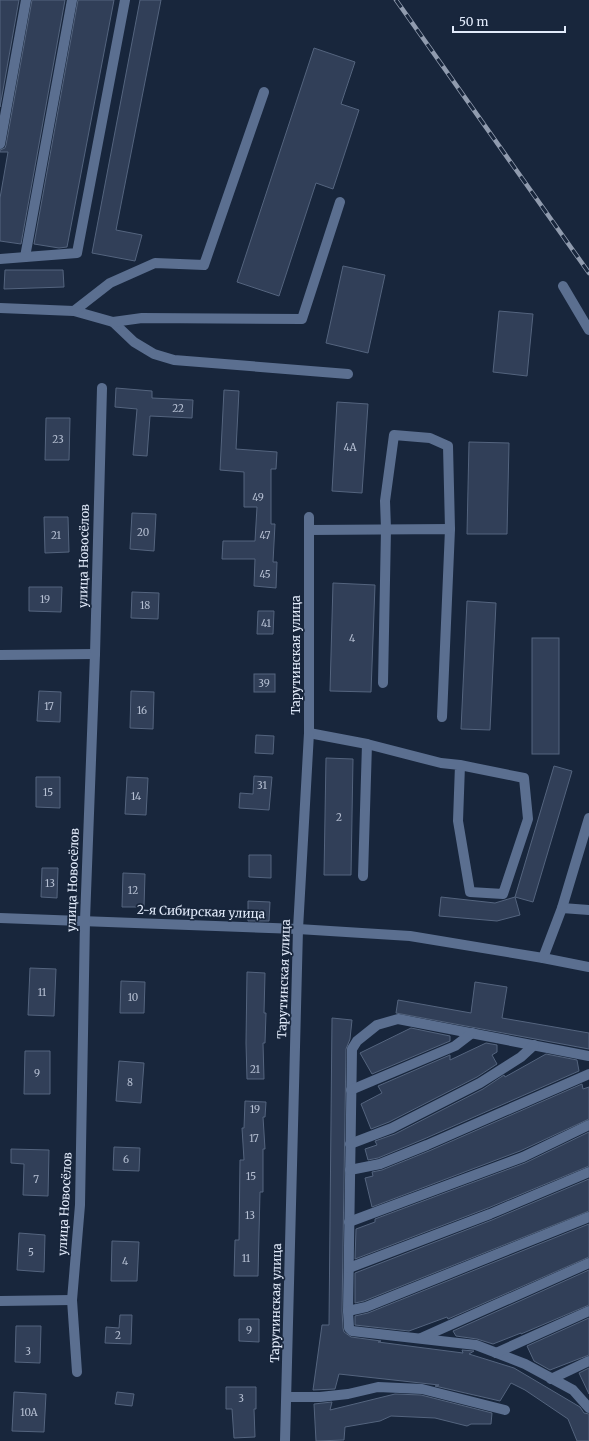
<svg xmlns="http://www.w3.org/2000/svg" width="589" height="1441" viewBox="0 0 589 1441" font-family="Merriweather,serif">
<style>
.building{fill:#313f58;stroke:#54647e}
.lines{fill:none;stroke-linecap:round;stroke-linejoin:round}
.minor{stroke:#5b6f90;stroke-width:10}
.rail-casing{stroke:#909bae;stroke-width:4.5}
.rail{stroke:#18263c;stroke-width:3;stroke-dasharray:9;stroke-linecap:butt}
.labels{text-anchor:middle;stroke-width:3.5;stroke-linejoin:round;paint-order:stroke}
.number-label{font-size:10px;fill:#b5bfd2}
.street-label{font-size:12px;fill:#e1eafa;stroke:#18263c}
</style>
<rect width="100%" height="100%" fill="#18263c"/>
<g class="building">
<polygon points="0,0 19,0 0,107"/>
<polygon points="32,0 65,0 21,244 0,241 0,198 8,152 0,152 0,150 5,148 6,145"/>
<polygon points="78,0 114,0 67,247 59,248 34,244"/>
<polygon points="140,0 161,0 116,230 142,235 135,261 92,253"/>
<polygon points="314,48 355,62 341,104 359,110 333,189 316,183 279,296 237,282"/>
<polygon points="343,266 385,275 368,353 326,343"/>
<polygon points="5,270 63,270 64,287 4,289"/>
<polygon points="499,311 533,314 527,376 493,372"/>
<polygon points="116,388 152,391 152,398 193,400 192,418 150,416 147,456 133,455 137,409 115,407"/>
<polygon points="224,390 239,391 236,449 277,452 276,469 271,469 271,524 275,524 273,562 277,562 276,588 254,586 255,559 222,559 223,541 255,541 257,507 244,507 244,472 220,470"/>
<polygon points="337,402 368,404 362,493 332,491"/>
<polygon points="46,418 70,418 69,460 45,460"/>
<polygon points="469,442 509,443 507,534 467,534"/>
<polygon points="132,513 156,514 154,551 130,549"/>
<polygon points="44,517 68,517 69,552 45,553"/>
<polygon points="333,583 375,585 371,692 330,691"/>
<polygon points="29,587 62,587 61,612 29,611"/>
<polygon points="132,592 159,593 158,619 131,618"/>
<polygon points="467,601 496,603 490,730 461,729"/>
<polygon points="258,611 274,611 273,634 257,634"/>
<rect x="532" y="638" width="27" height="116"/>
<rect x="254" y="674" width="21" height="18"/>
<polygon points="39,691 61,692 60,722 37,721"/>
<polygon points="131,691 154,692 153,729 130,728"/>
<polygon points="256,735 274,736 273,754 255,753"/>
<polygon points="326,758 353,759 351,875 324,875"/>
<polygon points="554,766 572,771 533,902 515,897"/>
<polygon points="254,776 272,777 269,810 239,808 240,793 253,794"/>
<polygon points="36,777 60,777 60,808 36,807"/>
<polygon points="127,777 148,778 146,815 125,814"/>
<polygon points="249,855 271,855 271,878 249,877"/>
<polygon points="42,868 58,868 57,898 41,897"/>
<polygon points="123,873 145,874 144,907 122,907"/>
<polygon points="441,897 495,903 515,897 520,915 497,921 439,916"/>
<polygon points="248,901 270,902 269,921 248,921"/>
<polygon points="30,968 56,969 54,1016 28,1015"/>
<polygon points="247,972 265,973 264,1013 266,1013 265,1043 263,1043 264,1079 247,1079 246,1043"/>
<polygon points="121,981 145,982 144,1013 120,1013"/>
<polygon points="475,982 507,987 502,1018 589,1033 589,1049 396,1013 398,1000 471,1013"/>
<polygon points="332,1018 352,1020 350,1039 346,1049 342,1311 343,1328 344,1332 351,1337 381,1341 378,1342 463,1353 462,1350 474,1351 469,1354 514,1368 580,1407 584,1413 589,1414 589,1441 577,1441 568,1419 525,1390 511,1383 500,1401 435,1386 439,1385 339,1374 335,1389 313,1390 322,1325 329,1325"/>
<polygon points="411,1028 450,1036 450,1041 372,1074 360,1053"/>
<polygon points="486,1043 497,1045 497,1052 492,1055 497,1064 477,1077 389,1122 371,1129 361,1104 382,1093 378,1086 450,1055 450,1060"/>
<polygon points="25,1051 50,1051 50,1094 24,1094"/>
<polygon points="546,1054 577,1060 579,1071 424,1139 378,1158 368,1160 365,1149 377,1145 375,1141 395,1134 483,1089 504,1075 505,1077"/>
<polygon points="119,1061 144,1063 141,1103 116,1101"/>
<polygon points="582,1084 583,1089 589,1087 589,1119 520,1151 372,1207 365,1178 373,1176 372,1172 382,1170 429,1151"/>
<polygon points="245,1101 266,1102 265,1117 263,1117 265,1149 263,1149 263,1192 260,1192 258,1276 234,1276 235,1240 239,1240 240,1160 244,1160 242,1128 244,1128"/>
<polygon points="589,1132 589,1166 488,1208 355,1259 356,1229 375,1222 375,1219 525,1163"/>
<polygon points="114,1147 140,1148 139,1171 113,1170"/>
<polygon points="11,1149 49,1150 48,1196 23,1195 24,1164 11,1163"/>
<polygon points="589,1179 589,1211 364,1301 355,1303 355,1273 492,1220"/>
<polygon points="589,1224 589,1257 448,1319 447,1317 409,1331 355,1325 355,1316 368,1313"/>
<polygon points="19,1233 45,1235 44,1272 17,1270"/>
<polygon points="112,1241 139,1242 137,1281 111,1281"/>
<polygon points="589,1270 589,1305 521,1334 521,1333 493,1344 477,1339 456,1336 453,1331"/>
<polygon points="120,1315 132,1315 131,1344 105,1343 106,1327 119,1328"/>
<polygon points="589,1318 589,1355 550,1370 534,1361 527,1346"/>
<polygon points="239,1319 259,1319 259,1342 239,1341"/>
<polygon points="16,1326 41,1326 40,1363 15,1362"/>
<polygon points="589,1368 589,1394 579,1373"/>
<polygon points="226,1387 256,1387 256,1409 254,1409 255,1437 234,1438 232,1409 226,1409"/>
<polygon points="14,1392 46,1394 44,1432 12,1431"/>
<polygon points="117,1392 134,1394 132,1406 115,1404"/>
<polygon points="395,1394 421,1395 492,1413 491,1424 471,1424 467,1426 435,1418 391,1416 380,1421 345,1427 344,1440 316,1441 314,1404 332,1402 330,1410"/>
</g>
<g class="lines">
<g class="minor">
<polyline points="0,144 26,0"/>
<polyline points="25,257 72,0"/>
<polyline points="0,259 77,253 125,0"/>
<polyline points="563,286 589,330"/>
<polyline points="0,308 74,311 113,322 134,342 154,354 174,360 348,374"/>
<polyline points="74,311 110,283 155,263 204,265 264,92"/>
<polyline points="113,322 142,318 302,319 340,202"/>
<polyline points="309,530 450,529 442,717"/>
<polyline points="0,655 95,654"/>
<polyline points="383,683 386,529 385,501 394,435 430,438 448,446 450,529"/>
<polyline points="309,733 367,744 441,763 460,765 524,778 528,819 503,894 470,892 458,821 460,765"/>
<polyline points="363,876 367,744"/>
<polyline points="562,908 589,910"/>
<polyline points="0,918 298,929 410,936 543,958 589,967"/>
<polyline points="543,958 562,908 589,818"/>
<polyline points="589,1056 398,1019 377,1025 357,1041 352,1049 348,1311 349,1328 352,1331 476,1345 525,1364 573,1390 589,1408"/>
<polyline points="351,1090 455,1046 472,1033"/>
<polyline points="350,1144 392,1128 480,1083 521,1057 534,1045"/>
<polyline points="350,1170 380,1164 427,1145 589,1074"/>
<polyline points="349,1222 523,1157 589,1125"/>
<polyline points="349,1268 490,1214 589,1172"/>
<polyline points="0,1301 72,1300"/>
<polyline points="348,1311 366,1307 589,1217"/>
<polyline points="421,1338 589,1263"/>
<polyline points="496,1353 589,1311"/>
<polyline points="77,1372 72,1300 80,1205 85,920 95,654 102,388"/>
<polyline points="551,1379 589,1361"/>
<polyline points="287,1397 320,1397 348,1394 378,1387 422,1389 505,1410"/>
<polyline points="285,1441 298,929 309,733 309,517"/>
</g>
<g class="rail-casing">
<polyline id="rail" points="396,0 589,273"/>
</g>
<use href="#rail" class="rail"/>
</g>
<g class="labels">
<g class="number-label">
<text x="178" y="412">22</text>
<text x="58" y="443">23</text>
<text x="350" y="451">4А</text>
<text x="258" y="501">49</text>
<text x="143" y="536">20</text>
<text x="56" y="539">21</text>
<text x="265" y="539">47</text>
<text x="265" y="578">45</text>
<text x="45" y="603">19</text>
<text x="145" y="609">18</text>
<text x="266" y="627">41</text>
<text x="352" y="642">4</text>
<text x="264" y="687">39</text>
<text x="49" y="710">17</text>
<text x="142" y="714">16</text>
<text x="262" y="789">31</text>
<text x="48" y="796">15</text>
<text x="136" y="800">14</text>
<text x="339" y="821">2</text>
<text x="50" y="887">13</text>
<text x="133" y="894">12</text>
<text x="42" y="996">11</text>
<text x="133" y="1001">10</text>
<text x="255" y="1073">21</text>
<text x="37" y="1077">9</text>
<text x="130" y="1086">8</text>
<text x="255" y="1113">19</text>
<text x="254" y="1142">17</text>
<text x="126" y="1163">6</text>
<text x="251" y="1180">15</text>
<text x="36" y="1183">7</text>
<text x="250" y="1219">13</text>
<text x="31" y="1256">5</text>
<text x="246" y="1262">11</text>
<text x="125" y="1265">4</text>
<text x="249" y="1334">9</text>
<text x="118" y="1339">2</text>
<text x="28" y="1355">3</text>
<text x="241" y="1402">3</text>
<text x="29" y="1416">10А</text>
</g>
<g class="street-label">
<text transform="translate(84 556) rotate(-89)" y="4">улица Новосёлов</text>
<text transform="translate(296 655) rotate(-90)" y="4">Тарутинская улица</text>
<text transform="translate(73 880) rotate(-88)" y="4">улица Новосёлов</text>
<text transform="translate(201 912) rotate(2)" y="4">2-я Сибирская улица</text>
<text transform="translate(284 979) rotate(-88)" y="4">Тарутинская улица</text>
<text transform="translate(65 1204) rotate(-87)" y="4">улица Новосёлов</text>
<text transform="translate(276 1303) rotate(-89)" y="4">Тарутинская улица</text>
</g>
</g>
<path d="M453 26v6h112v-6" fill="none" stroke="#e1eafa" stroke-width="2"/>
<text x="459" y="26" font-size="12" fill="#e1eafa" stroke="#18263c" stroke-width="3" paint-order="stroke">50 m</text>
</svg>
